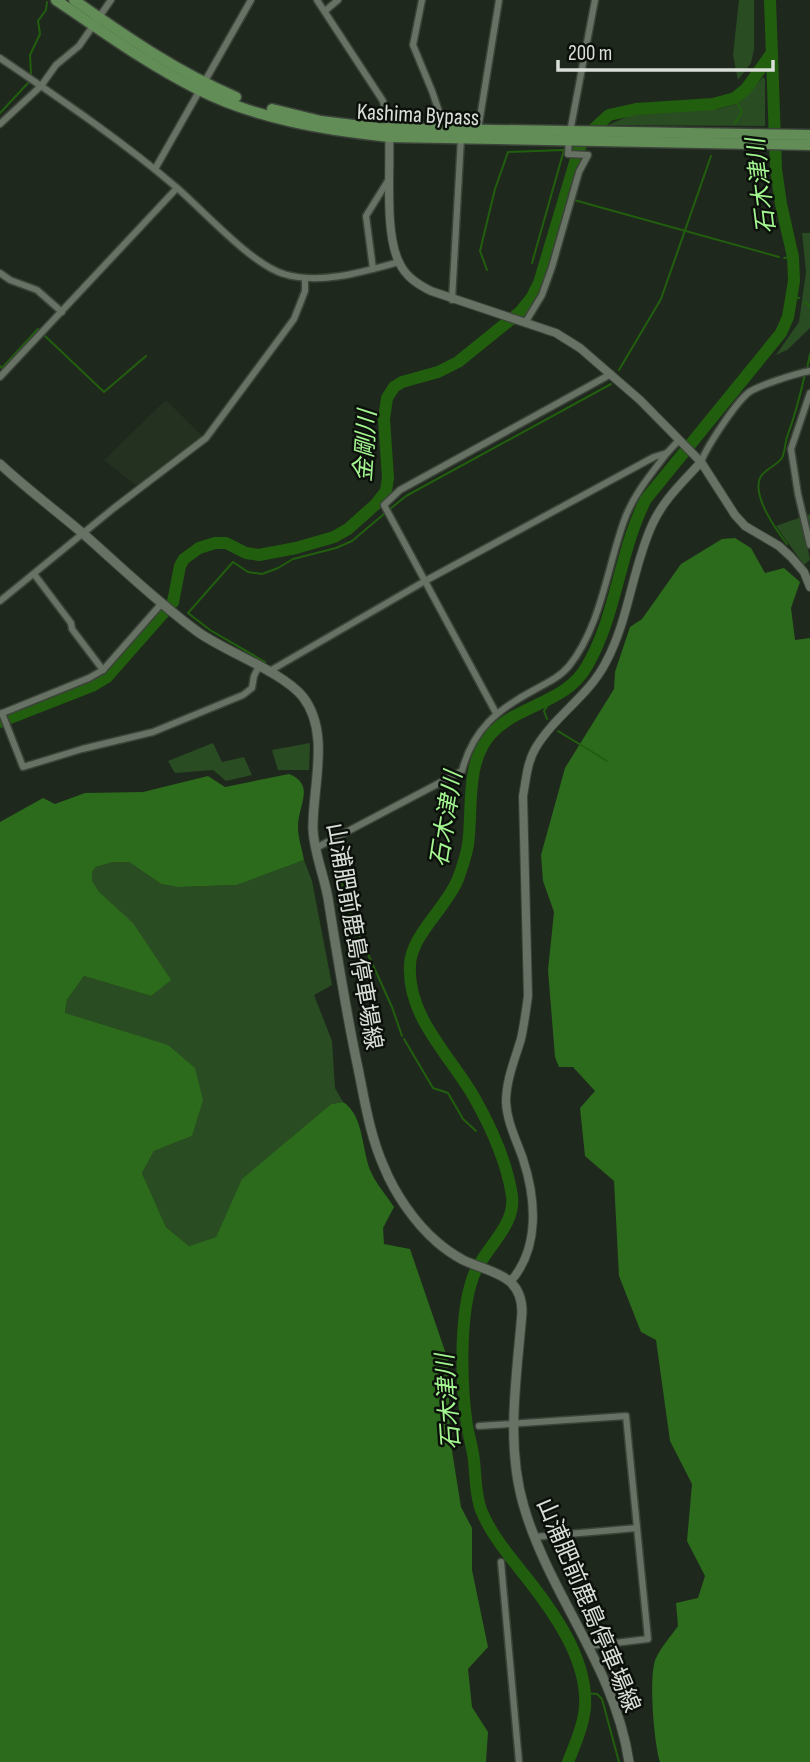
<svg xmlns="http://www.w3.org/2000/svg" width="810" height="1762" viewBox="0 0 810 1762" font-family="'Sofia Sans Condensed','Noto Sans JP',sans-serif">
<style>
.built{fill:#243121}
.green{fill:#2a4c22}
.forest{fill:#2c6a1c}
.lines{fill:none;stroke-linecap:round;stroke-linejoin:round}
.stream{stroke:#215f0e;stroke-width:2}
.river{stroke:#215f0e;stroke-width:12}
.minor-casing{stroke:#3b4339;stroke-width:9}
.tertiary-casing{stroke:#3b4339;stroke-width:10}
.secondary-casing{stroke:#3b4339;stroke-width:11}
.trunk-casing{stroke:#3b4339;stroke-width:13}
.minor{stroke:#677164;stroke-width:6}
.tertiary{stroke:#677164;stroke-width:8}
.secondary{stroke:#677164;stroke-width:9}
.trunk{stroke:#628d57;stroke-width:10}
.labels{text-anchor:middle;stroke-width:5;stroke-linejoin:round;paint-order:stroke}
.street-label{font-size:23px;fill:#dae0d9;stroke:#0c100b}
.water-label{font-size:24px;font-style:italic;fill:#a3f690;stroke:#0c100b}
</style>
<rect width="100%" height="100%" fill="#1f281d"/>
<polygon class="built" points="166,400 207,441 142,490 104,460"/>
<g class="green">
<polygon points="739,0 754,0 754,49 751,63 738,80 733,55"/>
<polygon points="763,77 765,79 765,126 608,125 631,115 719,109 739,103"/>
<polygon points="802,233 810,233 810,328 787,350 776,355 799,322 806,272"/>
<polygon points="810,514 810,531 805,533 810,560 804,565 776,526"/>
<polygon points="213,743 222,762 244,757 252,775 226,781 213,770 175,773 168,761"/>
<polygon points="310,743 309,770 278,770 272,750"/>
<polygon points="304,860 312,881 332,985 314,995 332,1041 335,1088 343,1102 331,1104 243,1179 216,1237 189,1246 166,1227 142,1173 154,1151 192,1136 65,1013 67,1000 84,976 151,996 92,881 92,872 96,867 113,862 129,862 161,884 177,887 237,885"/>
</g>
<g class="forest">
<path d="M735 538 751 548 765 573 784 568 800 582 791 608 795 640 810 638V1762H660C654 1743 648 1675 656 1658 661 1647 671 1636 678 1626L676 1603 698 1598 705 1576 687 1541 692 1484 670 1441 656 1340 641 1332 619 1276 614 1181 585 1156 580 1108 595 1091 573 1067H559L555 1057 548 970 554 912 543 881 541 855 565 768 614 689 615 672 630 627 642 619 681 564 722 539Z"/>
<path d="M289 774C316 785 298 805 298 827 298 837 302 849 304 860L237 885 177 887 161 884 129 862H113L96 867 92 872V881L99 892 133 923 171 980 151 996 84 976 67 1000 65 1013 168 1045 195 1068 203 1100 192 1136 154 1151 142 1173 166 1227 189 1246 216 1237 242 1179 331 1104 343 1102C365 1116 361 1152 372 1174 377 1185 387 1196 394 1207L383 1228 384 1244 410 1249 448 1360 450 1438 461 1507 472 1528V1570L488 1647 468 1669 472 1707 488 1732 486 1762H0V822L43 798 55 804 85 793 143 792 208 776 225 787Z"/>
</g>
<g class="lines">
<g class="stream">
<polyline points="31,74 30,55 40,34 38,21 46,10 47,2"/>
<polyline points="0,113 28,83"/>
<polyline points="735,123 742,112 735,98"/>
<polyline points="571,150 579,149"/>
<polyline points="574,200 779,257"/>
<polyline points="784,258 793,257"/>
<polyline points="487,270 480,251 495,189 508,152 564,150 532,263"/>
<polyline points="793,297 799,298"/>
<polyline points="805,302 810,307"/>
<polyline points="45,336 104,392 146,356"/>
<polyline points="0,366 2,368 38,329"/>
<polyline points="807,369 810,354"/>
<polyline points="619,370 661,299 711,156"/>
<polyline points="390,509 406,496 611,384"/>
<path d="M787 544C777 531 750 494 761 476 766 469 777 465 782 458 785 452 785 443 787 437 795 416 800 396 805 374"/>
<polyline points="265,662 210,630 188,613 233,562 248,572 262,574 278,568 293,559 336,548 352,541 384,514"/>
<polyline points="547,719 544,711 552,698"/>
<polyline points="558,731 607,761"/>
<polyline points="330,850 340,876 350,913"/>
<polyline points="352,919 392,1007 402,1036"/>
<polyline points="404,1039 433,1088 448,1093 463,1119 476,1131"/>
<polyline points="585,1693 597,1694 602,1699 619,1762"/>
</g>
<g class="river">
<polyline points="0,722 92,686 107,677 173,602 180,566 184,559 199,548 215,543 226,543 246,553 259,555 296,548 334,537 348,529 376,504 386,491 388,478 384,419 387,398 394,387 402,382 438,372 458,362 520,312 532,297 539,283 579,149 585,137 609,115 636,109 713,104 735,98 746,89 771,54"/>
<path d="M568 1762C575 1745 583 1726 585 1708 588 1663 559 1620 533 1586 514 1561 493 1539 481 1510 475 1493 476 1478 474 1461 473 1449 469 1437 467 1426 461 1385 459 1316 473 1277 483 1249 516 1227 512 1196 507 1162 491 1127 474 1097 450 1055 407 1017 410 965 411 935 447 907 458 879 462 868 466 856 468 845 473 809 465 765 490 735 517 704 566 704 587 666 617 614 619 552 646 499L781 333 788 317 794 281 793 257 781 204 776 169 770 0"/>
</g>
<g class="minor-casing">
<g id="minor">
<polyline points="317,0 383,101 389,128"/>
<polyline points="422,0 413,45 432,91 445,129"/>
<polyline points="325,11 338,0"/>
<path d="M0 58C60 99 121 140 176 187 203 210 252 265 284 274 320 285 363 272 399 262"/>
<polyline points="0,124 41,86 56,65 79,46 111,0"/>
<polyline points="478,130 499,0"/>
<polyline points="570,132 595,0"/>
<polyline points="155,169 251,0"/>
<polyline points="373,269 366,216 389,179"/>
<polyline points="0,273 10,280 37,290 62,312"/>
<polyline points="452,300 461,138"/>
<polyline points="525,323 542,295 552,267 579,172 588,155 568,154 569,140"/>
<polyline points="0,377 177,188"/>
<polyline points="810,393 791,449 798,494 810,545"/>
<path d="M701 462C707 446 735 404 748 393 756 386 798 373 810 371"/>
<polyline points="34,574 71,623 72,629 103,670"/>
<polyline points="0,601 114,508 206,438 294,319 305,291 305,278"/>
<polyline points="268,672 425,581 654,457 667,453 679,440"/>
<polyline points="2,713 23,767 82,749 153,732 243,695 252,688 254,676 258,668"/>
<polyline points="496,713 384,505 400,490 611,374"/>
<polyline points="0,714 89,678 103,670 162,603"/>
<path d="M316 848 462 771C473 729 497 710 534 690 547 683 560 677 569 666 601 626 607 568 624 521 633 495 651 474 667 453"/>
<polyline points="479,1426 626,1416 648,1639 590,1646"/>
<polyline points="534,1537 637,1528"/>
<polyline points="501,1562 519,1762"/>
</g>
</g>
<g class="tertiary-casing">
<g id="tertiary">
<path d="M389 134C391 168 384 232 399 262 405 276 417 284 431 291L556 333 580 348 640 400 701 462 735 515 745 526 779 546 791 557 804 572 810 587"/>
<path d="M511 1281C540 1247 536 1199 523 1159 516 1139 507 1122 506 1102 506 1080 515 1059 521 1039 524 1025 526 1011 528 996L523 796C526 780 527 763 535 749 554 716 589 696 606 662 629 619 632 569 652 525 663 500 683 482 701 462"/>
</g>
</g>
<g class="secondary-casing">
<path id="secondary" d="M0 464C28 490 58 512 87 537 123 569 158 603 198 632 226 652 283 672 303 697 331 733 312 788 313 829 314 853 324 875 328 898 337 955 346 1012 358 1068 365 1102 370 1136 384 1167 395 1194 415 1223 437 1242 445 1249 454 1255 463 1260 491 1273 522 1274 522 1312 517 1376 505 1444 524 1507 550 1596 615 1667 629 1762"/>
</g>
<g class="trunk-casing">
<g id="trunk">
<path d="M56 0C102 31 147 64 197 89 256 119 325 130 389 137L810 145"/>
<path d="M74 0C127 37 177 72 236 97"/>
<polyline points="272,109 321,121 378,128 810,135"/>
</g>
</g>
<use href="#minor" class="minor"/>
<use href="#tertiary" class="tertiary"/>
<use href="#secondary" class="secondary"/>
<use href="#trunk" class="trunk"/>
</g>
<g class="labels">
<g class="street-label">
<text transform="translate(418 114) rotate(3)" y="8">Kashima Bypass</text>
<text transform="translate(355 936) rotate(80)" y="8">山浦肥前鹿島停車場線</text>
<text transform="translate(589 1605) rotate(67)" y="8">山浦肥前鹿島停車場線</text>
</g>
<g class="water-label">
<text transform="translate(761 186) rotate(-97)" y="8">石木津川</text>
<text transform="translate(365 446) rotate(-86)" y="8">金剛川</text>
<text transform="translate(446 819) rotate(-81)" y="8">石木津川</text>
<text transform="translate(448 1402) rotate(-94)" y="8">石木津川</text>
</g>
</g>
<path d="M558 60v10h215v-10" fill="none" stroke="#dae0d9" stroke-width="3.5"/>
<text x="568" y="60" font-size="21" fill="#dae0d9" stroke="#0c100b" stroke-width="5" paint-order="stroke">200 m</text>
</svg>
